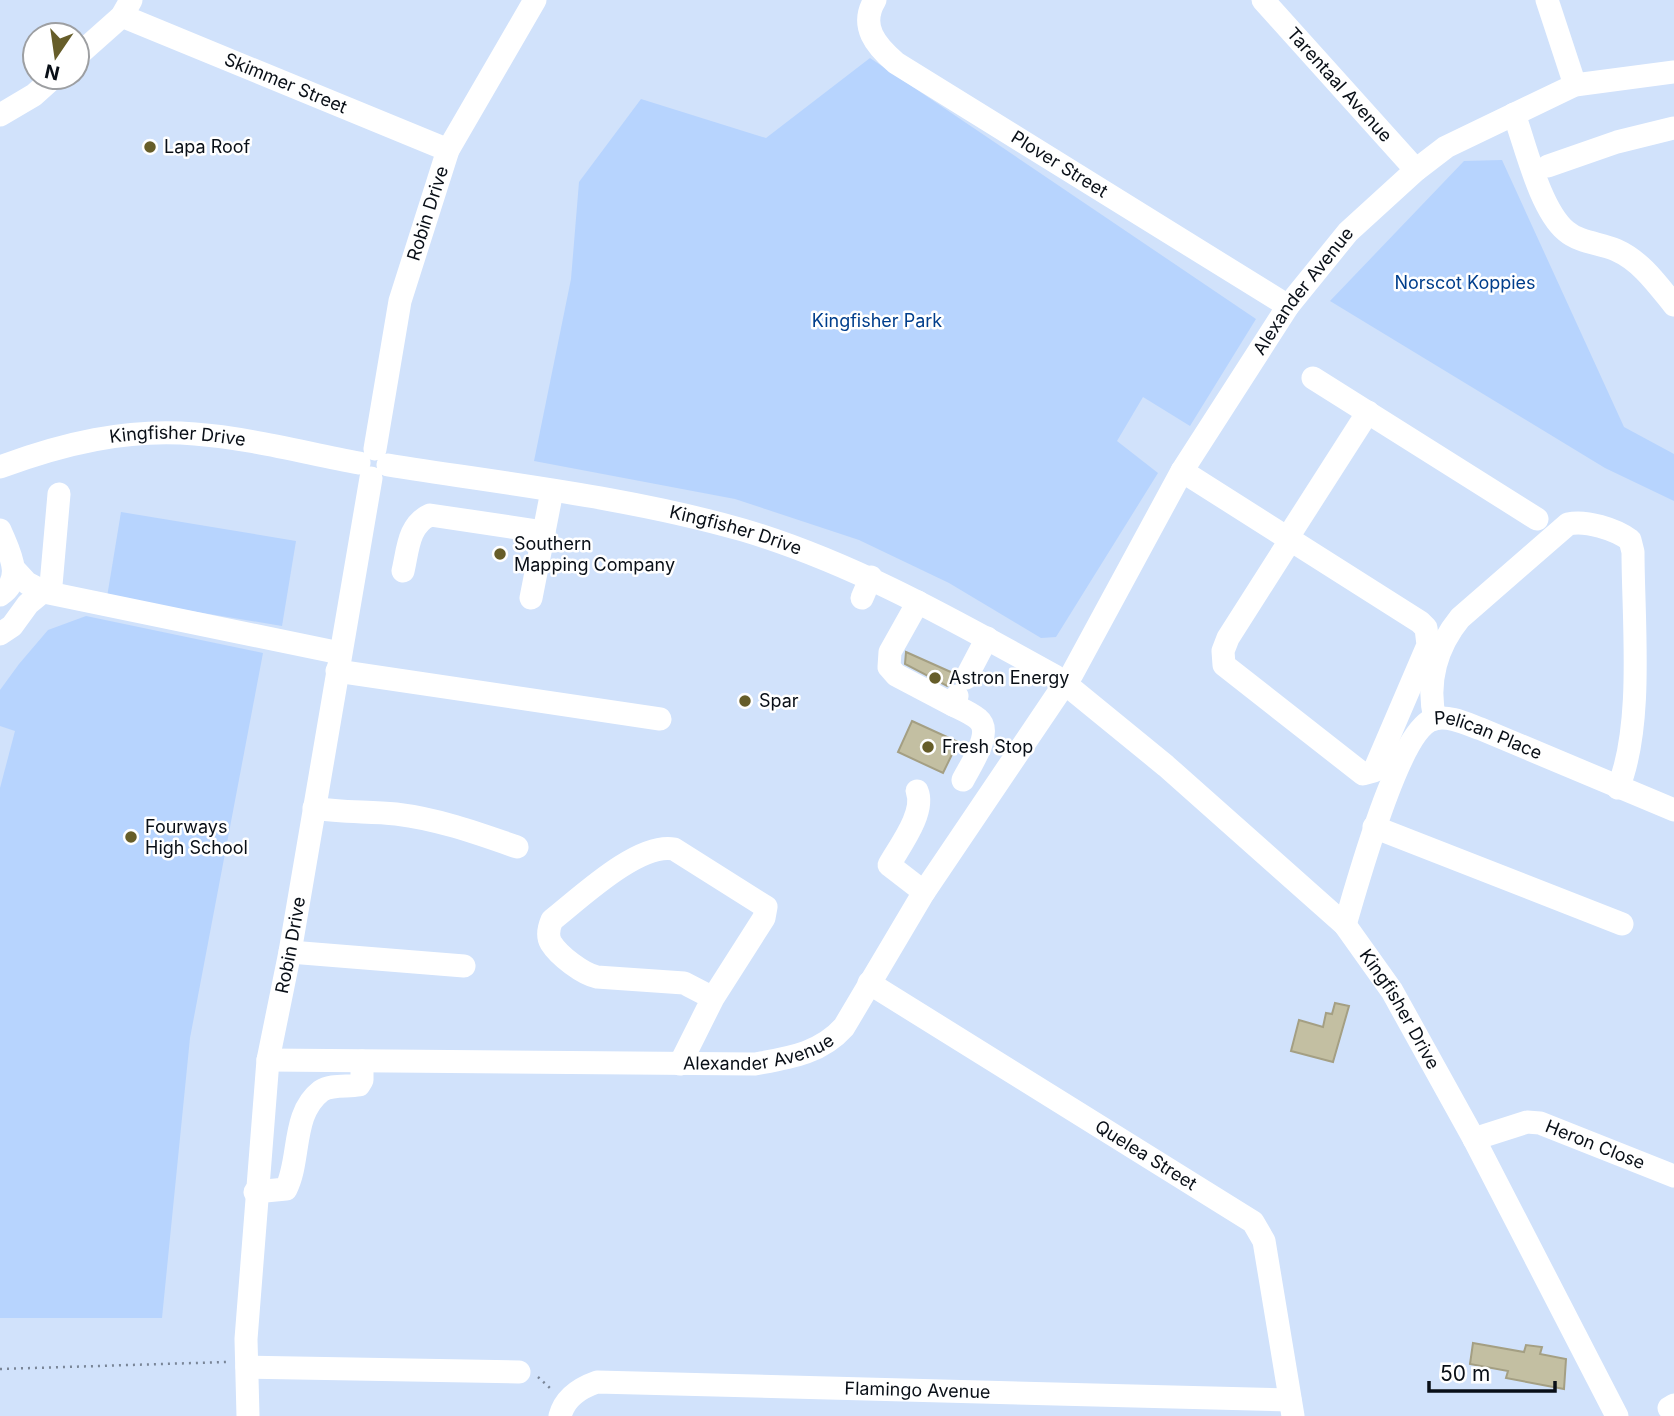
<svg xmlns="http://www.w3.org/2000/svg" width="1674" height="1416" viewBox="0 0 1674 1416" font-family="Inter,sans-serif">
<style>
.green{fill:#b7d4fe}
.building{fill:#c3bfa2;stroke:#a49f83;stroke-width:2}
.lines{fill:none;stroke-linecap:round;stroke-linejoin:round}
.path{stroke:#798597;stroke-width:2.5;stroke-dasharray:2 5;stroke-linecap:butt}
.minor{stroke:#fff;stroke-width:23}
.poi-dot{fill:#665d29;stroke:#fff;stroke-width:2.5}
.labels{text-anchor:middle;stroke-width:5;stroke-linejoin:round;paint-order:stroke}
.street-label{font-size:18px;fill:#090f17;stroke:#fff}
.poi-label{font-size:18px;fill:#090f17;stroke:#fff;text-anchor:start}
.park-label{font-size:18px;fill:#003e8c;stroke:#fff}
</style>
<rect width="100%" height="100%" fill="#d1e2fb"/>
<g class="green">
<polygon points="870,58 1256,319 1190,426 1143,397 1117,441 1158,473 1056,637 1041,638 949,583 859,540 735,499 534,461 571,279 579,182 641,99 766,138"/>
<polygon points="1502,160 1624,427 1674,454 1674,501 1605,468 1330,301 1464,161"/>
<polygon points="121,512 296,541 282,626 107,597"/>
<polygon points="86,616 263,653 190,1038 162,1318 0,1318 0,788 15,731 0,726 0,690 19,664 48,630"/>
</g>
<g class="building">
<polygon points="906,652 953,673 953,683 947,686 905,664"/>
<polygon points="912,721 958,742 943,773 898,752"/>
<polygon points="1335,1003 1349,1006 1333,1062 1291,1051 1299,1020 1323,1027 1326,1013 1332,1014"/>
<polygon points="1473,1343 1524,1352 1526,1345 1542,1347 1540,1354 1566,1359 1564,1389 1506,1378 1508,1371 1470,1364"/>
</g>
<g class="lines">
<g class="path">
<polyline points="0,1369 227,1362"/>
<polyline points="538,1377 551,1389"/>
</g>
<g class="minor">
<path id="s1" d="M875 0C859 26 876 46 896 63L1288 306"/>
<path id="s2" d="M1263 0 1416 170"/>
<polyline points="1547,0 1575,85"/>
<path id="s3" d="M122 16 448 150"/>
<polyline points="77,56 122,16 131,0"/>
<path d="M1514 114C1526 147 1540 209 1566 231 1580 243 1600 243 1616 250 1641 261 1657 284 1674 305"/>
<polyline points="0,115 34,95 54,77"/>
<polyline points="1548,166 1617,142 1674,128"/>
<polyline points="1313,378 1537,519"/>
<path id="s4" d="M375 449 400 301 448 150 535 0"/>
<path id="s5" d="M388 465C506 484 628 497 743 530 854 563 955 621 1055 676"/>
<path id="s6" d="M0 467C62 444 127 428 195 434 249 438 305 453 359 463"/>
<polyline points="1182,471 1420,622 1426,628 1428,645 1374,771 1363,774 1224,665 1223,651 1228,638 1291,539"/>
<path d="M0 530C9 552 25 579 0 595"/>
<polyline points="1288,537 1368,412"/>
<polyline points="15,570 27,583 44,592 340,653"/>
<path d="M403 571C408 550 408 525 430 515L544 532"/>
<polyline points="531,598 552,491"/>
<polyline points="862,598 871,577"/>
<polyline points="918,602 890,652 889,667 896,675 953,705"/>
<polyline points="0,634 12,626 28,604 51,585 59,494"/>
<polyline points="337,671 660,719"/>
<path id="s7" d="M1072 674 1182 471 1288 306 1348 232 1416 170 1446 147 1575 85 1674 72"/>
<polyline points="966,678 987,638"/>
<path id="s8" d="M1073 690 1166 766 1345 925 1392 991 1474 1139 1617 1416"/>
<path d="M957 696 953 705C961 709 971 713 978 719 994 732 970 766 963 780"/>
<path d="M1435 719C1426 682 1437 646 1460 618L1568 524C1586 520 1615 529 1630 540L1633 552C1633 620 1644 725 1618 788"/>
<path d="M917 791C926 812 899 847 889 865L924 892"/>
<path d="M314 808C342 813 368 811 396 814 438 819 477 833 517 847"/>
<polyline points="1374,827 1622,924"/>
<path id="s9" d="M1345 925C1356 888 1399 729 1434 719 1449 715 1467 724 1481 729L1674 810"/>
<polyline points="290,952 464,966"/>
<path id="s10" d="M869 983 1253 1222 1264 1241 1293 1416"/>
<path id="s11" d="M268 1060 755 1064C788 1058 820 1054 844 1027L924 892 1059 692"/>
<path d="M680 1064 713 998 684 983 597 977C583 974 559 956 551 943 547 936 549 927 552 920 579 899 638 842 674 849L766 907 764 918 713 998"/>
<path id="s12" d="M1474 1139 1527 1122 1540 1123 1674 1176"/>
<path d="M255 1192 286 1189C301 1159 291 1114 321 1091 331 1084 347 1087 359 1085L362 1080V1061"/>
<polyline points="247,1367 519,1372"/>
<polyline points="1669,1408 1674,1405"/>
<path id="s13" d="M248 1416 246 1339 268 1060 290 952 371 478"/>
<path id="s14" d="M560 1416C565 1397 580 1388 597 1382L1290 1400"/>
</g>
</g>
<g class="poi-dot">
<circle cx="150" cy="147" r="7"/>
<circle cx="500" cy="554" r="7"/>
<circle cx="935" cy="678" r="7"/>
<circle cx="745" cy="701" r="7"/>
<circle cx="928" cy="747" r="7"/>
<circle cx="131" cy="837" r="7"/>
</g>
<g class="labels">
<g class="street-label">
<text dy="6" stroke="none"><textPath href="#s3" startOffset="177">Skimmer Street</textPath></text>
<text dy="6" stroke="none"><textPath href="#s2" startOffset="114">Tarentaal Avenue</textPath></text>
<text dy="6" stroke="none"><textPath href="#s1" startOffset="266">Plover Street</textPath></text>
<text dy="6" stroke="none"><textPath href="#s4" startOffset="242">Robin Drive</textPath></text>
<text dy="6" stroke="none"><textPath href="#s7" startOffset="448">Alexander Avenue</textPath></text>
<text dy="6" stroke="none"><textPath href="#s6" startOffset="182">Kingfisher Drive</textPath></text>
<text dy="6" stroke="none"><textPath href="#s5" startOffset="354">Kingfisher Drive</textPath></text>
<text dy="6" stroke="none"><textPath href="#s9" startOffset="285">Pelican Place</textPath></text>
<text dy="6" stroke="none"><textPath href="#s13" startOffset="474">Robin Drive</textPath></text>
<text dy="6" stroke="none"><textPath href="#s8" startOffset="460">Kingfisher Drive</textPath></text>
<text dy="6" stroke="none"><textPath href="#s11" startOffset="492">Alexander Avenue</textPath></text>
<text dy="6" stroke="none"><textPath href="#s12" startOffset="128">Heron Close</textPath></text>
<text dy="6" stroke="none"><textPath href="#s10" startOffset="326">Quelea Street</textPath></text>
<text dy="6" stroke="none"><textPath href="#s14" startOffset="373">Flamingo Avenue</textPath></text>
</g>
<g class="poi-label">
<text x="164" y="153">Lapa Roof</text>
<text x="514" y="550">Southern<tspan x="514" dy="21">Mapping Company</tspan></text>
<text x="949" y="684">Astron Energy</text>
<text x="759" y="707">Spar</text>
<text x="942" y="753">Fresh Stop</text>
<text x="145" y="833">Fourways<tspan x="145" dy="21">High School</tspan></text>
</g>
<g class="park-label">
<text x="1465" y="289">Norscot Koppies</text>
<text x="877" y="327">Kingfisher Park</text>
</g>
</g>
<g transform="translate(56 56) rotate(193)"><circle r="33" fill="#ffffff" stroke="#9d9fa2" stroke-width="2"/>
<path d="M0-5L12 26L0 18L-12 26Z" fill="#665d29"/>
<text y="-10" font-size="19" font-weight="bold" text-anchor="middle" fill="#090f17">N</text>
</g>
<path d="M1429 1381v10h126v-10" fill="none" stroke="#090f17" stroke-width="3.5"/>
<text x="1440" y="1381" font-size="21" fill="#090f17" stroke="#ffffff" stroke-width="5" paint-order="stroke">50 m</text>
</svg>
